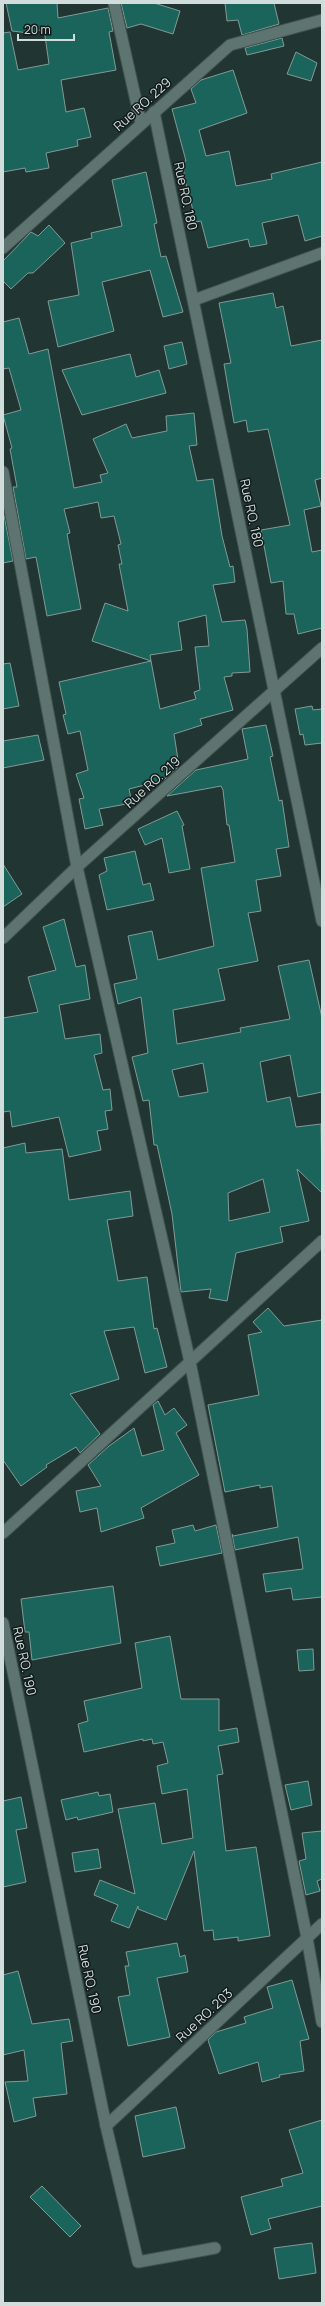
<svg xmlns="http://www.w3.org/2000/svg" width="325" height="2306" viewBox="0 0 325 2306" font-family="Manrope,sans-serif">
<style>
.building{fill:#1a645b;stroke:#829a95;fill-rule:evenodd}
.lines{fill:none;stroke-linecap:round;stroke-linejoin:round}
.minor-casing{stroke:#415350;stroke-width:13}
.minor{stroke:#5d7470;stroke-width:11}
.labels{text-anchor:middle;stroke-width:3;stroke-linejoin:round;paint-order:stroke}
.street-label{font-size:13px;fill:#d1dddb;stroke:#121b1a}
</style>
<rect width="100%" height="100%" fill="#213633"/>
<g class="building">
<polygon points="6,3 57,3 58,18 108,8 113,31 109,32 116,70 61,80 66,112 84,108 91,137 77,140 78,146 46,153 49,168 26,172 25,168 3,172 3,33 10,32 18,70 49,64 44,29 29,33 12,31"/>
<polygon points="121,3 154,3 180,11 173,34 141,24 127,28"/>
<polygon points="225,3 274,3 279,24 242,35 238,20 227,21"/>
<polygon points="282,38 284,46 247,55 245,48"/>
<polygon points="296,52 317,63 311,81 287,74"/>
<polygon points="233,70 247,113 199,130 206,156 229,151 236,186 272,179 271,174 322,162 322,236 305,241 298,215 262,223 267,244 250,247 248,239 208,248 201,221 196,222 189,195 188,195 182,162 186,161 172,109 196,103 191,89 201,80"/>
<polygon points="146,172 157,223 154,224 161,257 166,256 183,312 163,317 150,270 102,282 114,331 58,347 48,301 79,295 71,243 92,238 91,233 122,226 112,180"/>
<polygon points="49,225 65,243 33,273 28,273 11,289 3,281 3,261 31,232 38,236"/>
<polygon points="273,293 276,308 283,306 291,346 322,340 322,478 315,480 321,506 304,510 312,552 322,550 322,628 298,634 294,614 286,614 283,581 271,583 261,530 290,525 268,429 248,432 246,420 234,423 224,364 231,363 219,303"/>
<polygon points="19,318 29,354 48,349 74,488 102,482 100,475 108,473 93,439 126,424 132,438 167,431 166,416 194,413 197,445 189,446 197,481 213,479 222,536 230,567 233,566 235,582 213,585 222,622 245,620 247,629 250,672 232,673 232,676 224,677 233,710 200,719 202,725 174,734 179,766 164,780 129,789 132,803 99,809 103,825 85,829 79,799 84,798 76,774 88,770 80,731 68,734 63,715 66,714 59,682 151,661 160,709 196,699 194,692 200,690 195,647 209,646 206,615 178,622 182,650 150,655 151,661 92,641 105,603 128,611 119,564 122,564 118,545 121,544 114,516 101,518 98,502 64,509 70,533 67,534 81,609 47,616 36,557 26,559 13,487 17,487 10,449 12,448 3,415 21,410 9,368 3,369 3,322"/>
<polygon points="182,342 187,364 169,369 164,346"/>
<polygon points="130,354 136,377 159,370 166,393 82,415 62,370"/>
<polygon points="3,510 13,561 3,563"/>
<polygon points="10,663 19,706 3,709 3,664"/>
<polygon points="312,706 313,710 322,709 322,743 305,745 303,734 300,735 295,709"/>
<path d="M266 725 273 756 270 757 279 801 282 800 289 847 276 849 281 876 256 880 261 911 248 913 258 961 218 969 225 1000 173 1010 177 1044 241 1032 240 1028 290 1019 278 966 309 960 322 1018V1092L298 1097 290 1055 260 1062 267 1102 290 1097 296 1127 321 1124 322 1193 297 1169 309 1221 280 1227 283 1242 236 1253 227 1301 209 1298 211 1289 181 1292 172 1214 157 1145H154L149 1100 143 1101 132 1057 148 1053 141 997 118 1004 114 984 137 979 128 936 152 931 158 960 214 946 201 868 235 862 229 825H227L223 790 221 786 167 796 196 770 248 759 242 729ZM203 1063 208 1092 179 1097 172 1070ZM263 1179 270 1212 229 1221 228 1193Z"/>
<polygon points="38,735 44,760 3,768 3,741"/>
<polygon points="177,811 184,825 182,826 190,869 169,873 162,838 145,845 138,829"/>
<polygon points="135,851 143,885 150,883 154,900 107,910 99,875 107,871 104,858"/>
<polygon points="3,864 22,894 3,907"/>
<polygon points="64,919 76,967 85,965 90,999 59,1005 65,1039 100,1034 102,1053 94,1055 103,1090 110,1089 112,1110 105,1111 108,1129 97,1131 101,1150 69,1157 59,1117 12,1127 10,1111 3,1112 3,1018 38,1012 28,977 56,970 43,927"/>
<polygon points="25,1143 26,1153 62,1149 69,1200 130,1191 133,1216 107,1220 118,1281 147,1277 154,1329 157,1328 167,1367 145,1373 134,1327 104,1331 119,1379 70,1394 100,1434 80,1453 76,1447 46,1465 47,1467 21,1486 3,1460 3,1148"/>
<polygon points="268,1308 284,1326 322,1320 322,1597 293,1600 291,1588 266,1592 263,1574 303,1569 298,1537 235,1550 232,1534 233,1536 278,1527 272,1486 260,1488 260,1485 225,1492 208,1405 259,1395 248,1335 262,1332 253,1322"/>
<polygon points="158,1401 165,1415 174,1408 187,1425 176,1433 199,1475 141,1508 144,1518 101,1532 97,1508 80,1512 76,1491 101,1486 88,1465 109,1446 134,1428 142,1456 164,1450 153,1405"/>
<polygon points="193,1525 195,1531 216,1525 222,1553 160,1566 156,1547 175,1543 172,1530"/>
<polygon points="113,1586 121,1643 32,1660 29,1632 25,1632 21,1599"/>
<polygon points="170,1636 181,1699 219,1699 219,1731 237,1728 239,1742 218,1746 223,1774 217,1775 226,1851 256,1847 270,1936 238,1941 238,1937 214,1940 213,1930 204,1931 194,1851 166,1920 138,1909 138,1906 129,1928 111,1921 118,1905 94,1895 100,1880 135,1894 118,1809 155,1803 162,1844 193,1838 187,1789 162,1794 157,1766 168,1763 163,1742 153,1744 152,1739 143,1741 143,1739 84,1752 78,1724 88,1721 84,1701 142,1688 135,1643"/>
<polygon points="313,1649 314,1670 299,1671 297,1650"/>
<polygon points="308,1781 312,1805 291,1810 285,1785"/>
<polygon points="98,1792 99,1796 110,1794 113,1812 78,1820 77,1817 66,1820 61,1800"/>
<polygon points="21,1797 27,1828 16,1830 26,1882 3,1887 3,1801"/>
<polygon points="322,1831 322,1879 317,1881 320,1891 306,1895 299,1861 306,1859 302,1833"/>
<polygon points="98,1849 101,1868 75,1872 72,1853"/>
<polygon points="177,1943 180,1957 185,1955 188,1972 157,1978 170,2037 128,2046 118,1997 130,1995 125,1966 129,1966 126,1952"/>
<polygon points="18,1971 32,2024 69,2019 73,2041 61,2043 67,2094 33,2098 36,2116 14,2122 5,2082 28,2081 24,2050 3,2055 3,1975"/>
<polygon points="292,1980 309,2039 300,2041 304,2071 279,2075 280,2077 262,2082 258,2062 219,2074 208,2040 216,2032 246,2023 244,2017 273,2008 267,1987"/>
<polygon points="176,2107 185,2148 143,2157 135,2116"/>
<polygon points="322,2120 322,2206 268,2219 271,2229 251,2235 241,2197 283,2186 281,2179 303,2173 289,2130"/>
<polygon points="42,2186 81,2226 70,2237 30,2197"/>
<polygon points="312,2243 316,2273 279,2279 274,2248"/>
</g>
<g class="lines">
<g class="minor-casing">
<g id="minor">
<polyline points="114,3 141,123"/>
<polyline points="154,112 322,921"/>
<polyline points="3,248 230,45 322,20"/>
<polyline points="194,300 322,253"/>
<polyline points="3,472 77,867 190,1362 307,1938 322,2022"/>
<polyline points="3,938 77,867 322,648"/>
<polyline points="3,1533 322,1241"/>
<polyline points="3,1623 106,2126 138,2262 215,2248"/>
<polyline points="106,2126 322,1924"/>
</g>
</g>
<use href="#minor" class="minor"/>
</g>
<g class="labels">
<g class="street-label">
<text transform="translate(142 104) rotate(-42)" y="5">Rue RO. 229</text>
<text transform="translate(186 196) rotate(78)" y="5">Rue RO. 180</text>
<text transform="translate(252 513) rotate(78)" y="5">Rue RO. 180</text>
<text transform="translate(152 782) rotate(-42)" y="5">Rue RO. 219</text>
<text transform="translate(25 1661) rotate(78)" y="5">Rue RO. 190</text>
<text transform="translate(90 1979) rotate(78)" y="5">Rue RO. 190</text>
<text transform="translate(204 2015) rotate(-43)" y="5">Rue RO. 203</text>
</g>
</g>
<rect width="325" height="2306" fill="none" stroke="#d1dddb" stroke-width="8"/>
<path d="M18 34v6h56v-6" fill="none" stroke="#d1dddb" stroke-width="2"/>
<text x="24" y="34" font-size="12" fill="#d1dddb" stroke="#121b1a" stroke-width="3" paint-order="stroke">20 m</text>
</svg>
